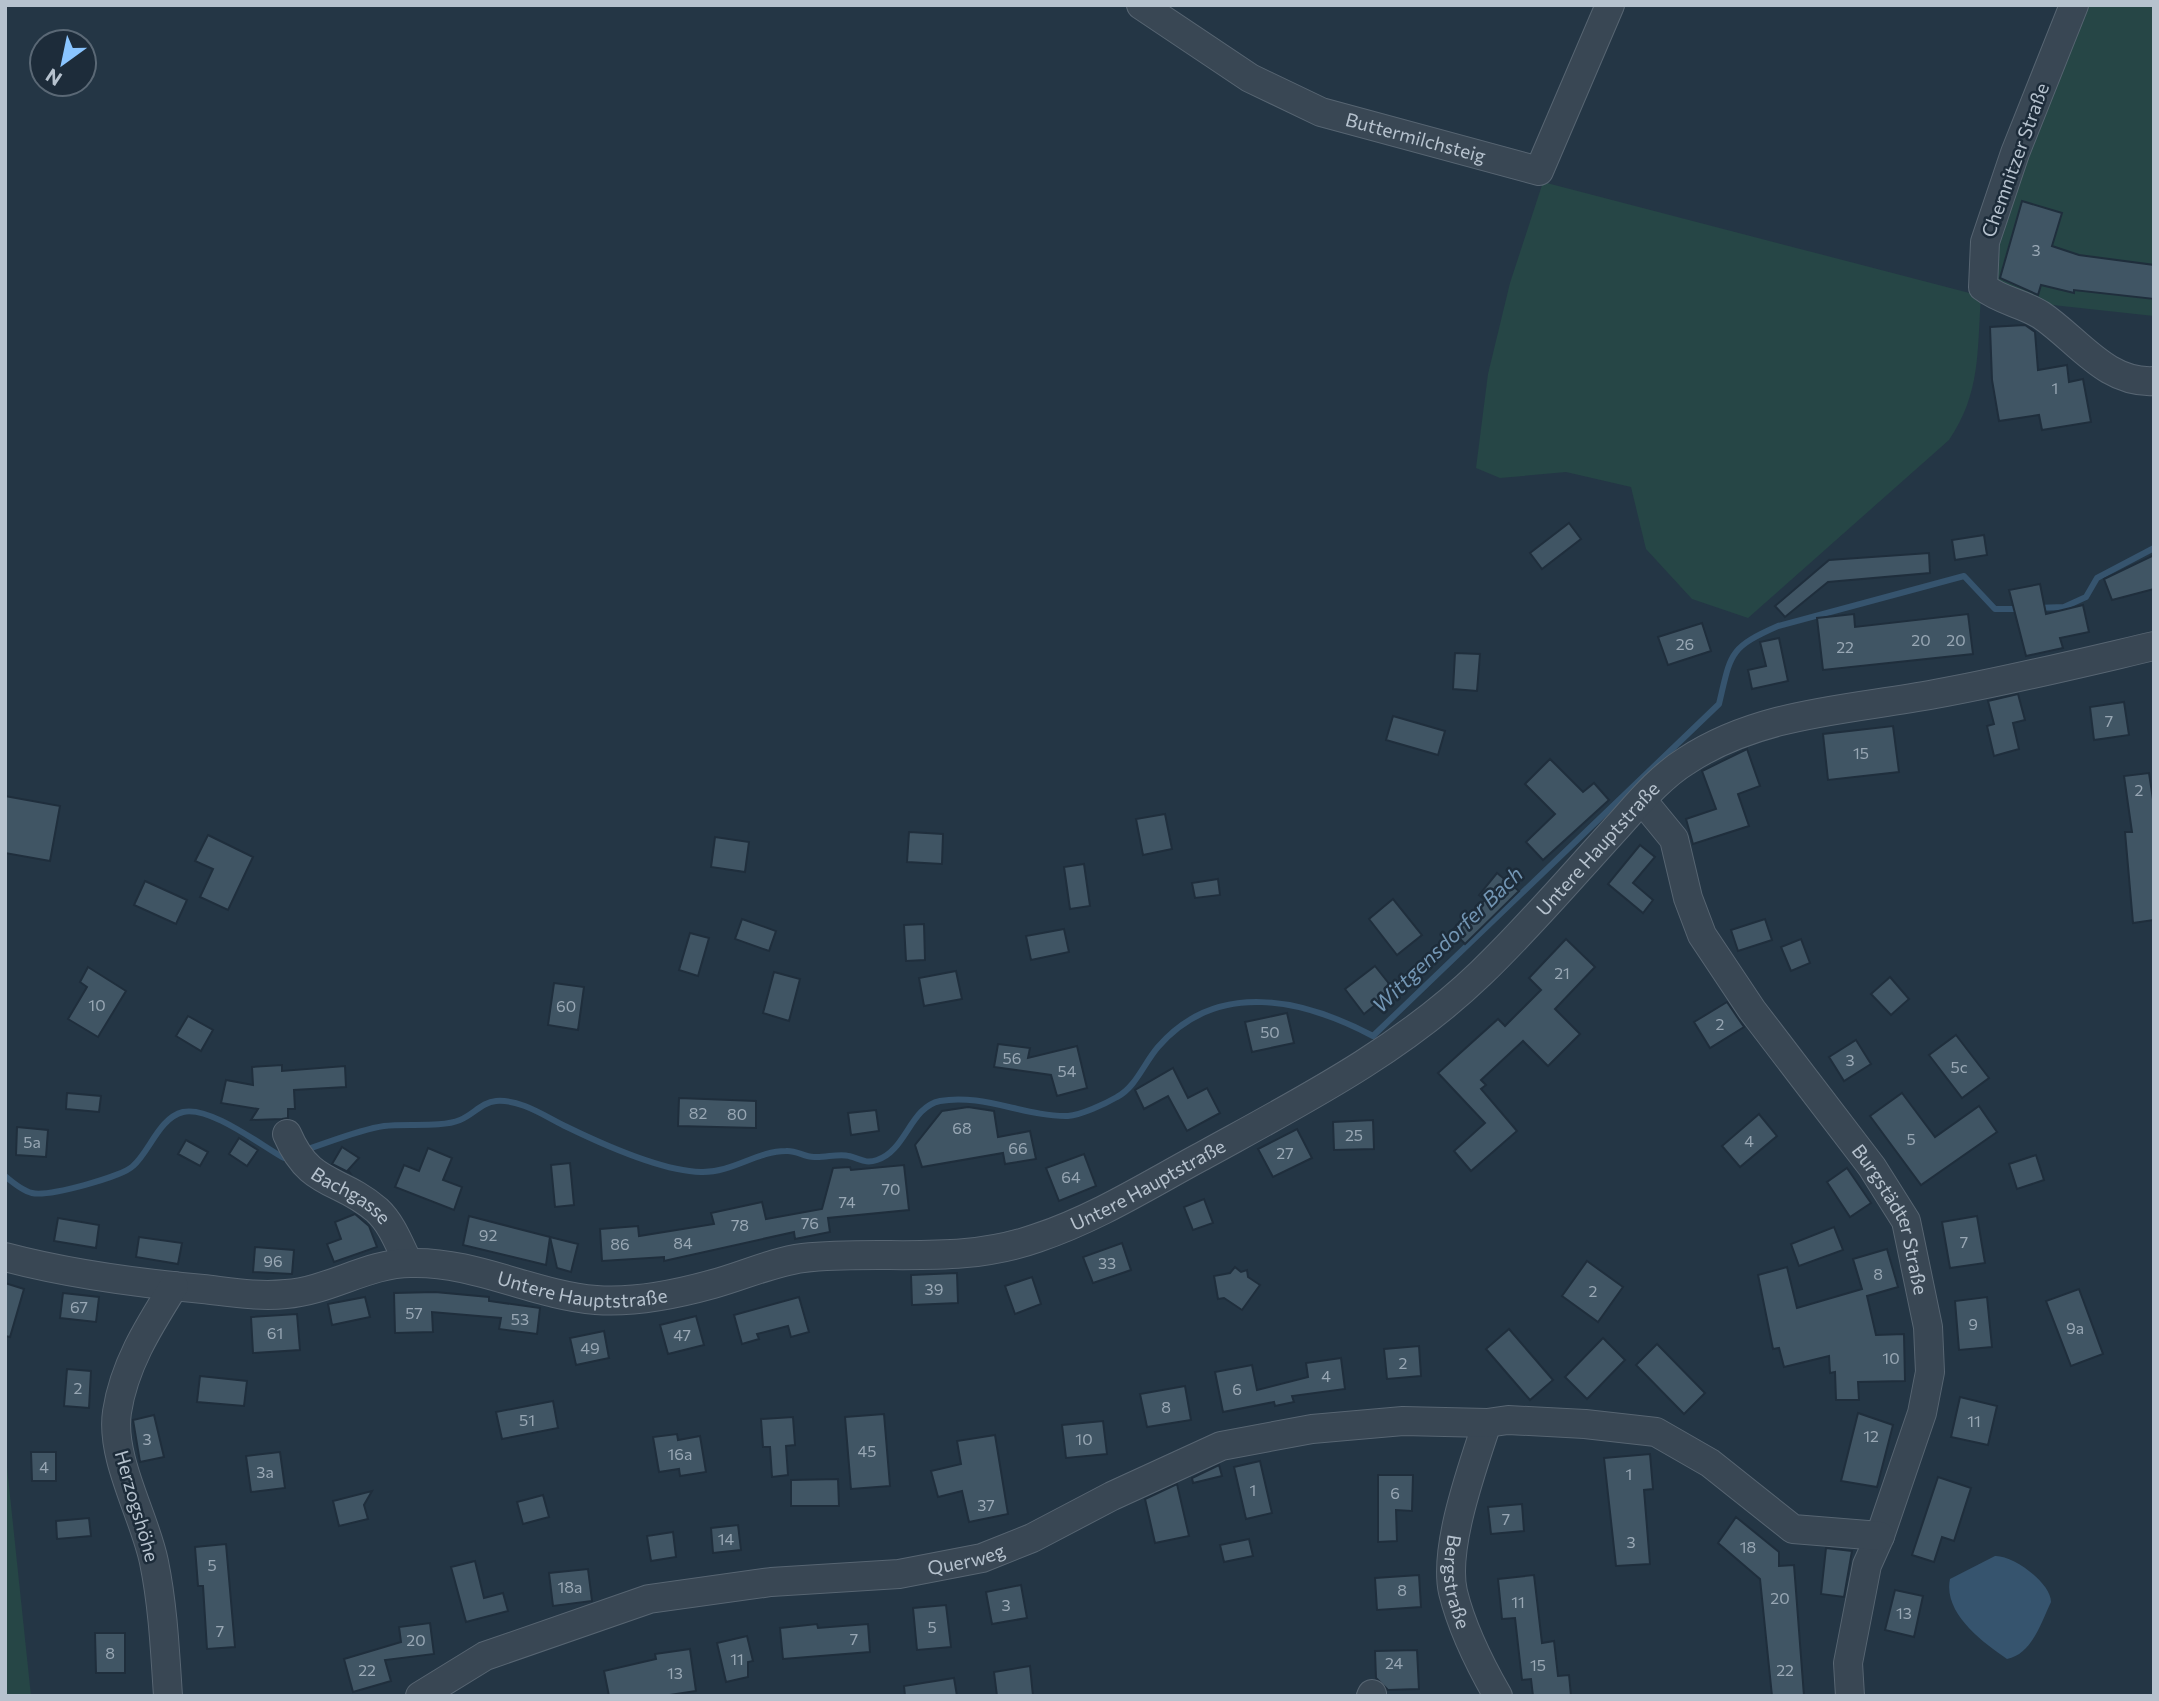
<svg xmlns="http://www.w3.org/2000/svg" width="2159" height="1701" viewBox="0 0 2159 1701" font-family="Commissioner,sans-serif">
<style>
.green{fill:#264646}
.water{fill:#36546e}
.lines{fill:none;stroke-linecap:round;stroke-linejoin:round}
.stream{stroke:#36546e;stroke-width:6}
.building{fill:#405564;stroke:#1f2e3c;stroke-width:2}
.minor-casing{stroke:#576572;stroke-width:30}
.minor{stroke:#394754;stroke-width:28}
.labels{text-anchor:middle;stroke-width:5;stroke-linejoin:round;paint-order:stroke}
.number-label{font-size:16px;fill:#98a7b4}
.street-label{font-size:19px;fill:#b6c2ce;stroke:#1d2c3a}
.water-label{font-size:21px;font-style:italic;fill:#7396b4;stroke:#1d2c3a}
</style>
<rect width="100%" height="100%" fill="#243645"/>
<g class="green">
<polygon points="2081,5 2154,5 2154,316 2015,301 1996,290 1989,255"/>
<path d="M1543 182 1981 296C1977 351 1981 393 1949 440L1748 618 1692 599 1646 549 1631 487 1566 472 1500 478 1476 468 1488 374 1510 283Z"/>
<polygon points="5,1448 31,1696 5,1696"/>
</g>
<path class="water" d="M1995 1556C2013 1555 2051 1583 2051 1602 2041 1623 2032 1654 2007 1659 1982 1642 1943 1613 1950 1579Z"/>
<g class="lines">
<g class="stream">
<polyline points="2036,608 2064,607 2086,597 2097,578 2154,548"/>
<path d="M305 1150C330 1142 358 1130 384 1126 405 1123 441 1128 460 1120 473 1115 482 1102 496 1101 521 1099 546 1117 567 1127 604 1145 661 1171 701 1172 732 1173 757 1151 786 1151 796 1150 804 1157 814 1157 825 1158 839 1153 849 1156 861 1159 865 1164 877 1160 906 1151 910 1107 940 1101 982 1093 1026 1117 1068 1116 1081 1115 1105 1104 1117 1097 1136 1087 1144 1063 1158 1047 1217 979 1303 999 1373 1036L1719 704C1731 654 1728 648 1778 626L1964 576 1995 609H2022"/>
<path d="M5 1176C12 1182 23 1191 32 1193 48 1197 122 1177 133 1166 150 1151 159 1118 183 1112 210 1106 259 1144 284 1158L288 1156"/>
</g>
</g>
<g class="building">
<polygon points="2022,201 2062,213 2052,246 2079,255 2154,265 2154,299 2074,290 2074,293 2041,285 2038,295 2000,278"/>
<polygon points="2025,325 2035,332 2038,370 2067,365 2069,382 2083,379 2091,422 2042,430 2039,415 1999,421 1992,380 1990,327"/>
<polygon points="1569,523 1581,539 1542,569 1530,553"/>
<polygon points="1984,535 1987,555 1955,560 1952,540"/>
<polygon points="1929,553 1930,573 1828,582 1785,617 1775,606 1829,560"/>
<polygon points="2154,555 2154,589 2112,600 2104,579"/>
<polygon points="2040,584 2046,614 2083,605 2089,632 2060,638 2063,648 2026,656 2009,590"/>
<polygon points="1854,614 1855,627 1968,614 1973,654 1823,670 1817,618"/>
<polygon points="1702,623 1711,651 1668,665 1658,637"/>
<polygon points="1779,638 1788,681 1752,689 1748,670 1766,666 1760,642"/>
<polygon points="1455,653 1480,654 1477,691 1453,689"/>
<polygon points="2018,694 2025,720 2013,723 2019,749 1994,756 1987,726 1994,724 1988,701"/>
<polygon points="2124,702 2129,735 2094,740 2090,707"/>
<polygon points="1393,716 1445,731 1438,755 1386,740"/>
<polygon points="1893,726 1899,772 1828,780 1823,734"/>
<polygon points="1747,749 1760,786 1738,794 1749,826 1693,844 1686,819 1716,809 1702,771"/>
<polygon points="1550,759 1583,792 1594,783 1609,800 1543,860 1526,842 1555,814 1525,784"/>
<polygon points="2149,773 2154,806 2154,920 2133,923 2125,832 2132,832 2124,776"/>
<polygon points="5,796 60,806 50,861 5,853"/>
<polygon points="1165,814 1172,849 1143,855 1136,819"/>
<polygon points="909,832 943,834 942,864 907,862"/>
<polygon points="208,835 253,857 228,910 200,897 213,869 195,861"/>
<polygon points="715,837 749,842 745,872 711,867"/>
<polygon points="1640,845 1655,857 1633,883 1653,900 1643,913 1608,884"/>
<polygon points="1084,864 1090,906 1070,909 1064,867"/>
<polygon points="1497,873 1519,891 1465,944 1452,930 1485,900 1479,895"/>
<polygon points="1218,879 1220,895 1195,898 1192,883"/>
<polygon points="145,881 187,900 176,924 134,905"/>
<polygon points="1393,899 1422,935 1397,955 1369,919"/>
<polygon points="742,919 776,931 769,951 735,939"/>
<polygon points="1765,919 1772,940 1738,951 1731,930"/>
<polygon points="924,924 925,960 906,961 904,925"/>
<polygon points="1064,929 1069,952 1031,960 1026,936"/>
<polygon points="690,933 709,938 698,976 679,970"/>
<polygon points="1566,939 1595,967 1555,1009 1580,1034 1548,1066 1523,1041 1481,1080 1486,1085 1481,1089 1517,1131 1471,1171 1454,1151 1485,1123 1438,1073 1498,1019 1505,1026 1541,990 1529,978"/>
<polygon points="1801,939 1810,963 1791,971 1781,947"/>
<polygon points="1375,966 1394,990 1364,1014 1345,989"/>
<polygon points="88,967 126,991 98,1037 68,1019 87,987 80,982"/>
<polygon points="956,971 962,999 924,1006 919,978"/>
<polygon points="774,972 800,979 789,1021 763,1013"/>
<polygon points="1890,977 1909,999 1891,1015 1871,994"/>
<polygon points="554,983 584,987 578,1030 548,1025"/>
<polygon points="1727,1002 1744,1027 1710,1048 1694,1022"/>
<polygon points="1287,1013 1294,1043 1252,1052 1245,1022"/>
<polygon points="188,1016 213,1030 201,1051 176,1036"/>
<polygon points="1956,1035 1989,1078 1962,1098 1929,1055"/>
<polygon points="1856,1040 1871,1064 1844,1081 1829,1057"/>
<polygon points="998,1044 1030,1048 1028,1058 1077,1046 1087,1088 1057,1096 1051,1075 994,1067"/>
<polygon points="282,1065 282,1071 345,1066 346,1087 294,1090 295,1109 288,1109 288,1118 282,1119 251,1120 258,1109 221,1103 226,1080 253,1085 252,1067"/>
<polygon points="1173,1068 1188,1098 1207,1088 1220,1113 1187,1131 1168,1096 1144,1109 1135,1090"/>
<polygon points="67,1093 101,1096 99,1112 66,1109"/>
<polygon points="1902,1093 1935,1137 1979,1106 1997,1132 1921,1185 1870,1116"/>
<polygon points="679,1098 756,1101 756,1128 678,1126"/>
<polygon points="968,1107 994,1111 998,1137 1030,1131 1036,1159 1005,1164 1003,1153 922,1167 915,1145 942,1111"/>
<polygon points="876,1110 879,1131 851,1135 848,1113"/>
<polygon points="1759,1114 1777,1136 1740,1167 1722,1146"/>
<polygon points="1373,1120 1374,1149 1334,1150 1333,1122"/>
<polygon points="17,1127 48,1130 46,1157 16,1155"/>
<polygon points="1297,1129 1312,1158 1273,1177 1258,1149"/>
<polygon points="239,1138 258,1150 247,1166 229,1154"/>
<polygon points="186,1140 208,1152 200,1166 178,1154"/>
<polygon points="342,1147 359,1158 348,1170 350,1173 332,1164"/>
<polygon points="428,1148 452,1158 443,1180 462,1187 454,1210 395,1187 404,1165 419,1171"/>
<polygon points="1084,1154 1096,1186 1059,1201 1046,1168"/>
<polygon points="2036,1155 2044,1180 2017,1189 2009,1164"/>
<polygon points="570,1163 574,1205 555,1207 551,1165"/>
<polygon points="904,1165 909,1210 828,1218 830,1232 795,1239 794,1232 664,1261 664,1257 602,1261 600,1229 638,1226 639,1236 714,1224 711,1213 762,1202 766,1219 822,1209 833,1168 850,1167 851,1170"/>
<polygon points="1847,1168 1871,1203 1850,1217 1827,1182"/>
<polygon points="1204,1199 1213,1223 1193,1230 1184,1207"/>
<polygon points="355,1214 369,1226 377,1247 334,1262 327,1244 341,1239 335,1222"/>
<polygon points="469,1216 550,1237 546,1265 463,1245"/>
<polygon points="1977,1216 1985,1263 1950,1268 1942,1222"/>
<polygon points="58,1218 99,1225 96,1248 54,1241"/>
<polygon points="1834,1227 1843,1250 1799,1266 1791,1244"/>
<polygon points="139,1237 182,1243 178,1264 136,1257"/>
<polygon points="550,1237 578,1244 571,1272 557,1268"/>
<polygon points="1122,1243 1131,1270 1093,1283 1083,1257"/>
<polygon points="255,1247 294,1250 292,1274 253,1272"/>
<polygon points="1887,1249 1898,1287 1867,1296 1876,1335 1904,1334 1905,1381 1858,1382 1859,1400 1836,1400 1835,1372 1830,1373 1829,1356 1784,1367 1779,1348 1773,1349 1758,1275 1787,1267 1797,1308 1862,1289 1853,1259"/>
<polygon points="1587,1261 1623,1287 1598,1322 1562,1296"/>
<polygon points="1235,1267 1241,1272 1247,1270 1248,1277 1260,1285 1242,1310 1224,1298 1218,1299 1214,1276 1230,1273"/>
<polygon points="957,1273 958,1303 912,1305 911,1275"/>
<polygon points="1032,1277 1041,1304 1015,1314 1005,1286"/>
<polygon points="5,1283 24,1289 10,1337 5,1336"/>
<polygon points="2079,1289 2103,1354 2071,1366 2046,1301"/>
<polygon points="435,1292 489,1297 489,1301 540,1308 537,1334 499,1329 501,1318 432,1312 433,1332 395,1333 394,1293"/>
<polygon points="63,1293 99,1297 96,1322 60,1318"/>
<polygon points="365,1297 370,1317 332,1325 328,1304"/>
<polygon points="799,1297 809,1332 791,1337 788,1326 757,1334 759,1339 742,1344 734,1315"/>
<polygon points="1987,1297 1992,1347 1959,1350 1955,1301"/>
<polygon points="297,1314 300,1350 253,1353 251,1317"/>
<polygon points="696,1316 704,1345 668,1354 660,1325"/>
<polygon points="1509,1329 1553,1380 1530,1400 1486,1349"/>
<polygon points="604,1331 609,1358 576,1365 570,1338"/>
<polygon points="1603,1338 1625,1360 1587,1399 1565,1377"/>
<polygon points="1657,1344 1705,1393 1684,1414 1636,1365"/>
<polygon points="1419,1346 1421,1376 1387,1379 1384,1349"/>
<polygon points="1341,1358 1345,1389 1292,1396 1294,1402 1275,1406 1274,1402 1223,1412 1215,1372 1252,1365 1257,1390 1308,1377 1306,1363"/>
<polygon points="67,1369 91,1371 89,1408 64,1406"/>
<polygon points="200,1376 247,1381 244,1406 197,1402"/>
<polygon points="1185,1386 1191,1420 1147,1427 1140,1394"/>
<polygon points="1960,1397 1997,1406 1988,1445 1951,1437"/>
<polygon points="553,1401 558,1428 502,1439 496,1412"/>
<polygon points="1858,1413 1893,1425 1877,1487 1841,1481"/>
<polygon points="884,1414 890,1486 851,1489 845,1417"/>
<polygon points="154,1415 164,1457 140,1462 133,1420"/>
<polygon points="793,1417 795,1445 786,1446 788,1475 772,1477 770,1447 763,1447 761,1419"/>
<polygon points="1103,1421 1107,1454 1066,1458 1062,1425"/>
<polygon points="677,1434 678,1440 700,1436 706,1472 680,1476 679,1469 659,1472 653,1437"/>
<polygon points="995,1435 1008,1514 969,1522 962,1491 938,1497 931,1471 961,1464 957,1441"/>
<polygon points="31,1452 56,1452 56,1481 32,1481"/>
<polygon points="280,1452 285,1488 251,1492 246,1456"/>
<polygon points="1650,1454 1653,1489 1644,1490 1650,1564 1616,1566 1604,1458"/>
<polygon points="1260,1461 1272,1513 1246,1519 1234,1467"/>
<polygon points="1219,1465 1222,1476 1193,1483 1192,1478"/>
<polygon points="1378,1475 1413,1475 1412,1511 1396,1510 1397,1541 1378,1542"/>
<polygon points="1938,1477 1971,1488 1954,1541 1942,1537 1934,1562 1912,1555"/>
<polygon points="838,1479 839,1506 791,1506 791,1480"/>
<polygon points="1177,1484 1189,1536 1155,1543 1145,1499"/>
<polygon points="372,1491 364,1505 368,1519 339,1526 333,1501"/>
<polygon points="543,1495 549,1517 523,1524 517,1502"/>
<polygon points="1522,1504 1524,1531 1491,1534 1488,1507"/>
<polygon points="1736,1517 1779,1552 1779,1566 1794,1565 1804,1696 1772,1696 1760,1579 1718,1543"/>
<polygon points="89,1518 91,1536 57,1539 56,1521"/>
<polygon points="738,1525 741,1550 713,1553 711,1528"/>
<polygon points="673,1532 676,1557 651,1561 647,1536"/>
<polygon points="1249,1539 1253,1556 1224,1562 1220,1545"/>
<polygon points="226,1544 235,1647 207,1649 203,1586 198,1586 195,1547"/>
<polygon points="1826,1548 1852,1551 1844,1597 1821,1594"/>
<polygon points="475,1561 484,1598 503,1593 508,1611 466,1622 451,1567"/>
<polygon points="588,1569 592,1601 553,1606 549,1573"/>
<polygon points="1419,1575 1421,1607 1377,1610 1375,1578"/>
<polygon points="1534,1575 1542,1643 1554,1641 1558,1676 1569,1675 1571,1696 1533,1696 1531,1679 1522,1680 1515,1618 1502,1619 1498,1579"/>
<polygon points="1021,1585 1027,1618 992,1624 986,1592"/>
<polygon points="1895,1590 1923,1596 1914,1637 1885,1630"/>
<polygon points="946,1605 951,1647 917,1650 913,1608"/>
<polygon points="430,1623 434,1654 385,1660 391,1681 353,1692 344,1659 401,1642 399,1627"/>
<polygon points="817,1624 818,1628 868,1624 870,1652 783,1659 780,1628"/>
<polygon points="95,1633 125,1633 125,1673 96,1673"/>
<polygon points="747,1636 753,1661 748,1662 748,1677 726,1682 717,1643"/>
<polygon points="690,1649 696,1691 663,1696 609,1696 604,1671 656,1659 655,1654"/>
<polygon points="1417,1650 1419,1689 1388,1690 1376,1678 1375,1651"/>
<polygon points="1030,1666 1033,1696 997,1696 994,1672"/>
<polygon points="954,1678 957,1696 905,1696 904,1686"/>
</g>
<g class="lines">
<g class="minor-casing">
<g id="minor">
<path id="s1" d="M1141 5 1250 78 1321 112 1539 171 1610 5"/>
<path d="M2074 5 2015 153 1985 242 1983 287C2001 301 2022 303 2041 315 2078 340 2106 384 2154 381"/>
<path id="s2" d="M1642 800 1674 839 1688 898 1702 935 1752 1010 1872 1167 1906 1221 1928 1327 1930 1372 1922 1413 1880 1536 1867 1565 1848 1663 1850 1696"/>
<path id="s3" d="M287 1134C310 1188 339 1177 377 1210 392 1224 399 1244 408 1262"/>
<path id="s4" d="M5 1257C69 1274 137 1283 203 1289 230 1292 258 1297 286 1294 329 1291 368 1263 411 1263 474 1261 534 1295 596 1300 633 1303 677 1294 713 1284 743 1276 772 1262 803 1258 884 1249 958 1266 1037 1238 1097 1218 1150 1184 1206 1154 1304 1100 1400 1051 1481 973 1529 927 1573 875 1618 826 1638 804 1660 777 1686 761 1760 712 1850 710 1935 694 2008 681 2081 663 2154 646"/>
<path id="s5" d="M1487 1423C1473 1466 1443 1548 1453 1592 1462 1629 1479 1663 1498 1696"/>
<path d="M168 1696C165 1651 163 1606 154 1562 145 1517 110 1458 117 1412 124 1365 149 1326 174 1286"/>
<path id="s6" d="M420 1696 485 1656 649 1599 771 1582 899 1574 982 1558 1032 1538 1112 1496 1221 1446 1312 1429 1403 1421 1487 1423 1508 1420 1585 1424 1656 1432 1710 1463 1793 1529 1880 1536"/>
<polyline points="1371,1696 1372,1694"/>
</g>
</g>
<use href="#minor" class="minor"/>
</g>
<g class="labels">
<g class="number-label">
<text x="2036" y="256">3</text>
<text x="2055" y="394">1</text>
<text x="1921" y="646">20</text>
<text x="1956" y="646">20</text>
<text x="1685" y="650">26</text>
<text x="1845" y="653">22</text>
<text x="2109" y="727">7</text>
<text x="1861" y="759">15</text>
<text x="2139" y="796">2</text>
<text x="1562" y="979">21</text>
<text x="97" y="1011">10</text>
<text x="566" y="1012">60</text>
<text x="1720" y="1030">2</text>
<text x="1270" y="1038">50</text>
<text x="1012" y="1064">56</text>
<text x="1850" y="1066">3</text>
<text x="1959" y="1073">5c</text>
<text x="1067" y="1077">54</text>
<text x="698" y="1119">82</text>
<text x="737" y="1120">80</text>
<text x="962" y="1134">68</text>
<text x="1354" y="1141">25</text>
<text x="1911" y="1145">5</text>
<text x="1749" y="1147">4</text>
<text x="32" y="1148">5a</text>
<text x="1018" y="1154">66</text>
<text x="1285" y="1159">27</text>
<text x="1071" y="1183">64</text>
<text x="891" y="1195">70</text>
<text x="847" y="1208">74</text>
<text x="810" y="1229">76</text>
<text x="740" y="1231">78</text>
<text x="488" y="1241">92</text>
<text x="1964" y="1248">7</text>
<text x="683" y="1249">84</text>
<text x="620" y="1250">86</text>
<text x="273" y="1267">96</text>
<text x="1107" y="1269">33</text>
<text x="1878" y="1280">8</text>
<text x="934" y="1295">39</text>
<text x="1593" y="1297">2</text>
<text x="79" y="1313">67</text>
<text x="414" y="1319">57</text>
<text x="520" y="1325">53</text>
<text x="1973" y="1330">9</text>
<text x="2075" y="1334">9a</text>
<text x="275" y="1339">61</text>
<text x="682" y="1341">47</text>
<text x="590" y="1354">49</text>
<text x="1891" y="1364">10</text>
<text x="1403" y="1369">2</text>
<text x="1326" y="1382">4</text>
<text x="78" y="1394">2</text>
<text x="1237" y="1395">6</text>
<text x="1166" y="1413">8</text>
<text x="527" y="1426">51</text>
<text x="1974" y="1427">11</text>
<text x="1871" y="1442">12</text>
<text x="147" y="1445">3</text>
<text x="1084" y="1445">10</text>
<text x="867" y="1457">45</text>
<text x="680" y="1460">16a</text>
<text x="44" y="1473">4</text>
<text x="265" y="1478">3a</text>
<text x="1629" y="1480">1</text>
<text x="1253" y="1496">1</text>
<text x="1395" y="1499">6</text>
<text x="986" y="1511">37</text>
<text x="1506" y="1525">7</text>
<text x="726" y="1545">14</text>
<text x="1631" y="1548">3</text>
<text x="1748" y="1553">18</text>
<text x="212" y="1571">5</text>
<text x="570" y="1593">18a</text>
<text x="1402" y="1596">8</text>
<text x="1780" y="1604">20</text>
<text x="1518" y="1608">11</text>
<text x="1006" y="1611">3</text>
<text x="1904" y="1619">13</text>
<text x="932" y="1633">5</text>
<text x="220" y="1637">7</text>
<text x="854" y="1645">7</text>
<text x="416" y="1646">20</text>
<text x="110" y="1659">8</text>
<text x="737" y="1665">11</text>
<text x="1394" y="1669">24</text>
<text x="1538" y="1671">15</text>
<text x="367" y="1676">22</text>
<text x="1785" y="1676">22</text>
<text x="675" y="1679">13</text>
</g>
<g class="street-label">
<text dy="7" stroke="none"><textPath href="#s1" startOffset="308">Buttermilchsteig</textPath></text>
<text transform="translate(2015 160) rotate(-70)" y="7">Chemnitzer Straße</text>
<text dy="7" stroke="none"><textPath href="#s4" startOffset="1741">Untere Hauptstraße</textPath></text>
<text dy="7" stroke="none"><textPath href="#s4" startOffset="1174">Untere Hauptstraße</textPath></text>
<text dy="7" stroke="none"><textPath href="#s3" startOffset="91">Bachgasse</textPath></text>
<text dy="7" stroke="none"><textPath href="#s2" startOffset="495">Burgstädter Straße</textPath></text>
<text dy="7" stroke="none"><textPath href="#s4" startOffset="588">Untere Hauptstraße</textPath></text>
<text transform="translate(137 1506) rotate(74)" y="7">Herzogshöhe</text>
<text dy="7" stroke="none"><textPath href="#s6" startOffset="570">Querweg</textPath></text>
<text dy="7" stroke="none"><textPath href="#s5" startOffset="164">Bergstraße</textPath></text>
</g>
<g class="water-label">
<text transform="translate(1448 940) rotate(-44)" y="7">Wittgensdorfer Bach</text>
</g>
</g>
<rect width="2159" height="1701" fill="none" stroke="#b6c2ce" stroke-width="14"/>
<g transform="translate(63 63) rotate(213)"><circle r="33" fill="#1d2c3a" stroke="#5a6875" stroke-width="2"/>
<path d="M0-5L12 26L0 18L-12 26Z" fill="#8ac5ff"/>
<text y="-10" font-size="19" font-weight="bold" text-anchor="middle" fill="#b6c2ce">N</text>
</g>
</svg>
